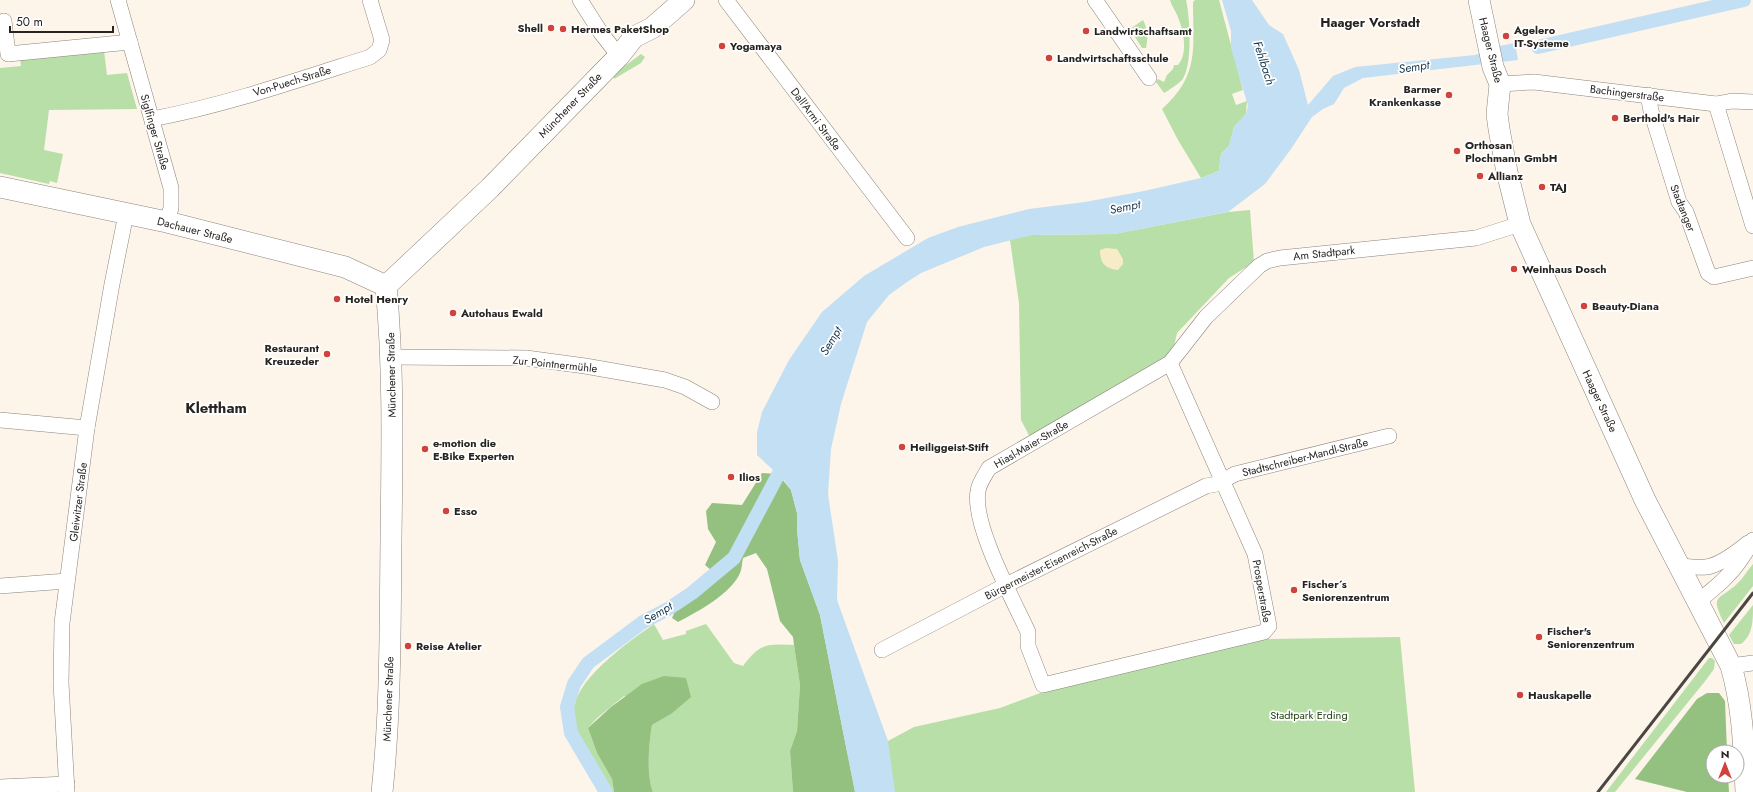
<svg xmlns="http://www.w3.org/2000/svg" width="1753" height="792" viewBox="0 0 1753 792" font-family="Jost,sans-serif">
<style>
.green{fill:#b8dfa7}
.forest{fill:#94c17f}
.sand{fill:#f6ecc7}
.water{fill:#c3dff4}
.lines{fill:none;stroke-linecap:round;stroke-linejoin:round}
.canal{stroke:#c3dff4;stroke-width:14}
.street-casing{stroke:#8c847b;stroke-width:16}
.secondary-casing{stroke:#8c847b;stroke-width:22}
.street{stroke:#fff;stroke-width:15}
.secondary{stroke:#fff;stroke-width:21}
.rail{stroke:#4a4641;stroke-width:3}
.poi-dot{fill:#d0423a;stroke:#fff;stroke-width:1.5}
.labels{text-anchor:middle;stroke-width:3.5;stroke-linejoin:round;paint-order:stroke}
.poi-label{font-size:11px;font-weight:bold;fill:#272420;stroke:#fff;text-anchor:start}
.street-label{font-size:11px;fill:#272420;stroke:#fff}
.park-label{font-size:11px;fill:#244214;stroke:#fff}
.water-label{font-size:12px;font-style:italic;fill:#18384d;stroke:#fff}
.quarter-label{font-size:13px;font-weight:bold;fill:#272420;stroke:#fff}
.district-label{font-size:15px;font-weight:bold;fill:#272420;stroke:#fff}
</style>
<rect width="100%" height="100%" fill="#fdf4ea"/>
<g class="green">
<path d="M1170 0H1186C1190 17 1193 66 1182 80 1179 83 1168 91 1164 93L1156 82 1158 79 1164 82 1167 75 1173 69 1174 65H1178C1189 53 1183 28 1177 15 1175 10 1171 5 1170 0Z"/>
<path d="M1195 0H1219L1243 90 1232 94 1236 105 1247 101 1246 114 1234 127 1229 146 1221 154 1219 171 1201 178 1178 140 1162 109C1200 75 1193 48 1193 2Z"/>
<path d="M1143 20C1148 29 1148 39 1146 48H1142L1130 29Z"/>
<polygon points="104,51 107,75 127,73 137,109 49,110 44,150 63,154 57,183 50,181 49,184 0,173 0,68 21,66 20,59"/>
<polygon points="641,54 645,57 641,63 614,79 614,74"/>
<polygon points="1250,210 1254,262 1229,278 1177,333 1171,359 1032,441 1021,420 1019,303 1010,240 1031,235 1114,234 1228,212"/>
<path d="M1753 564V586L1724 623C1710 594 1718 601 1737 584 1743 578 1748 570 1753 564Z"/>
<path d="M1753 605C1753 620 1753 635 1741 644H1734L1729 635Z"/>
<path d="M654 624 663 640 686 634V631L706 624 734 663 743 666C760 643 767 644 794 645L800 685 797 731 790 751 793 792H653C646 774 649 744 652 725L671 714 624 696 597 718 588 728 597 753 612 779 614 792C605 792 598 774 593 767 582 751 572 729 574 710 576 678 630 641 654 624Z"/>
<polygon points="1400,637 1415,792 855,792 847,752 888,741 914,727 1000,708 1043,692 1266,639"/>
<polygon points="1709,658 1712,658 1715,661 1714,669 1706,680 1615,792 1606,792"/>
</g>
<g class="forest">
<path d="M762 473 778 474 791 490 797 513V529L800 560 820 615 855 792H793L790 751 797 731 800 685 794 645 793 637 780 621 767 569 756 553 743 558C742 562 742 569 740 573 731 594 697 612 678 622L672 618 677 607 718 576 705 565 716 542 708 529 706 511 712 503 742 505Z"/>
<path d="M664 676 686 678 691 697 671 714 652 725C649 744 646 774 653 792H614L612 779 597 753 588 728 611 707 642 684Z"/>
<polygon points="1707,693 1719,693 1725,701 1727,752 1713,752 1713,776 1728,776 1729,792 1687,792 1635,779 1697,699"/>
</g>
<path class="sand" d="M1106 248 1117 249 1123 259V264L1118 270C1105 269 1100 263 1100 250Z"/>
<polygon class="water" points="1222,0 1252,0 1269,25 1283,34 1299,70 1308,105 1333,76 1355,67 1475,55 1499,46 1515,43 1518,60 1363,78 1344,88 1334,104 1323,109 1312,117 1291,149 1265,184 1228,212 1114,234 1032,235 984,247 921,273 907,282 889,295 867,322 841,404 831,449 828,494 838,561 837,600 888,741 895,792 855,792 820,615 800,560 797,529 797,513 791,490 784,480 757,455 757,432 762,412 789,360 822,312 864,276 928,238 958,227 1029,209 1085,202 1144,191 1201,178 1219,171 1221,154 1229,146 1234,127 1246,114 1248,106 1231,48 1231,31"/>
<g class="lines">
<g class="canal">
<polyline points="1538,47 1744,0"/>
<polyline points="606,792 571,733 567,707 574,684 588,663 643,622 668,609 692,593 734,558 787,458"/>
</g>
<g class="street-casing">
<g id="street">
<polyline points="118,0 171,188 171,208 167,222"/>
<polyline points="580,0 601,33 619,56"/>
<polyline points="726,0 907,238"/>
<polyline points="1095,0 1149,78"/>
<polyline points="4,21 8,54 130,42"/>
<polyline points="1500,84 1534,82 1716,104 1732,101 1753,102"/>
<polyline points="1648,95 1651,111 1679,202 1686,212 1708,273 1714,277 1753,268"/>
<polyline points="1716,104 1753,226"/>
<path d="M152 119C226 105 298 80 370 57L379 50 382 40 370 0"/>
<polyline points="392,357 526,358 585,366 665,380 685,387 712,402"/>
<path d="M1170 363 1255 554 1269 626 1264 632 1043 685 1028 646V632C1013 599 972 525 978 491 979 483 985 475 989 468L1170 363 1206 317 1259 266 1267 261 1280 258 1476 238 1520 224"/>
<polyline points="0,420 87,428"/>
<path d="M1680 566C1689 566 1701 569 1711 566 1724 562 1737 552 1748 543"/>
<polyline points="0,586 67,581"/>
<path d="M1699 602C1708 592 1720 585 1729 574 1739 564 1746 552 1753 540"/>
<polyline points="882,650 1006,585 1206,486 1217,484 1235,474 1389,436"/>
<polyline points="1731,666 1753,663"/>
<polyline points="0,787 67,784"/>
<polyline points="67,792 61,683 62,623 87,428 112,284 126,214"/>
</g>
</g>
<g class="secondary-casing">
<g id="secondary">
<path d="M1479 0 1493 67 1500 84 1497 114 1499 129 1507 172 1520 224 1645 500 1731 666C1743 707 1744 750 1746 792"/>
<polyline points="0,187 167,222 345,267 386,286"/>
<polyline points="386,286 490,188 619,56 634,37 652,28 684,0"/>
<path d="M382 792C391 708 390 624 391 540 392 455 394 370 386 286"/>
</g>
</g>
<use href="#street" class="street"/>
<use href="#secondary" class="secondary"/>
<polyline class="rail" points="1598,792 1753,593"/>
</g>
<g class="poi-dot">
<circle cx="551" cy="28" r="4"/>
<circle cx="563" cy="29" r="4"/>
<circle cx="1086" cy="31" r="4"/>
<circle cx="1506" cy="36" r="4"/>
<circle cx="722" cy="46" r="4"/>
<circle cx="1049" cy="58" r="4"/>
<circle cx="1449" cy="95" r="4"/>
<circle cx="1615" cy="118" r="4"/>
<circle cx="1457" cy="151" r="4"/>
<circle cx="1480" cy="176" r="4"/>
<circle cx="1542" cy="187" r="4"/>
<circle cx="1514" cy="269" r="4"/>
<circle cx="337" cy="299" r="4"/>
<circle cx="1584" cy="306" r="4"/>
<circle cx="453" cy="313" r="4"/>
<circle cx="327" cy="354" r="4"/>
<circle cx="902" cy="447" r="4"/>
<circle cx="425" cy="449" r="4"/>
<circle cx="731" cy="477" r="4"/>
<circle cx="446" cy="511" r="4"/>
<circle cx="1294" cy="590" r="4"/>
<circle cx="1539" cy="637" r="4"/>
<circle cx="408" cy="646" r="4"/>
<circle cx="1520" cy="695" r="4"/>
</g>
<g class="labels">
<g class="poi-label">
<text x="543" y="32" text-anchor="end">Shell</text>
<text x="571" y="33">Hermes PaketShop</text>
<text x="1514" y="34">Agelero<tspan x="1514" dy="13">IT-Systeme</tspan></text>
<text x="1094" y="35">Landwirtschaftsamt</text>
<text x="730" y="50">Yogamaya</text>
<text x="1057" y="62">Landwirtschaftsschule</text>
<text x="1441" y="93" text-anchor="end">Barmer<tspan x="1441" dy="13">Krankenkasse</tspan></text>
<text x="1623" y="122">Berthold's Hair</text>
<text x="1465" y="149">Orthosan<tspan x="1465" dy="13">Plochmann GmbH</tspan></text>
<text x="1488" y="180">Allianz</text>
<text x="1550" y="191">TAJ</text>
<text x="1522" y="273">Weinhaus Dosch</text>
<text x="345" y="303">Hotel Henry</text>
<text x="1592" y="310">Beauty-Diana</text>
<text x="461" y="317">Autohaus Ewald</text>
<text x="319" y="352" text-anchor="end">Restaurant<tspan x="319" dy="13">Kreuzeder</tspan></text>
<text x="433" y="447">e-motion die<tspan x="433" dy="13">E-Bike Experten</tspan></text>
<text x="910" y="451">Heiliggeist-Stift</text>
<text x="739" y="481">Ilios</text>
<text x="454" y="515">Esso</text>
<text x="1302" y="588">Fischer´s<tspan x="1302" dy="13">Seniorenzentrum</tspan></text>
<text x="1547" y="635">Fischer's<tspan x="1547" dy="13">Seniorenzentrum</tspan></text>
<text x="416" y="650">Reise Atelier</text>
<text x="1528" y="699">Hauskapelle</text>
</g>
<g class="street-label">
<text transform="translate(1491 50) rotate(76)" y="4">Haager Straße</text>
<text transform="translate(292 81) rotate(-17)" y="4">Von-Puech-Straße</text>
<text transform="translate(1627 93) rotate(7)" y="4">Bachingerstraße</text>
<text transform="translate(570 105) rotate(-46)" y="4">Münchener Straße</text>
<text transform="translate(816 119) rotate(53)" y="4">Dall'Armi Straße</text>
<text transform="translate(155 132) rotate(74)" y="4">Siglfinger Straße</text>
<text transform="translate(1683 208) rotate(68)" y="4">Stadtanger</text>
<text transform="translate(195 230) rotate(14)" y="4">Dachauer Straße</text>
<text transform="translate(1324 253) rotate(-6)" y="4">Am Stadtpark</text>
<text transform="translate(555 364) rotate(6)" y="4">Zur Pointnermühle</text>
<text transform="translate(391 375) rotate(-91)" y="4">Münchener Straße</text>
<text transform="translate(1600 401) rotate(65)" y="4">Haager Straße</text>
<text transform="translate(1031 444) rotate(-30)" y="4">Hiasl-Maier-Straße</text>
<text transform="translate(1305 457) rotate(-14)" y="4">Stadtschreiber-Mandl-Straße</text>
<text transform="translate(78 502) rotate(-83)" y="4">Gleiwitzer Straße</text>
<text transform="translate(1051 563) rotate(-27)" y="4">Bürgermeister-Eisenreich-Straße</text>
<text transform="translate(1262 591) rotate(80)" y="4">Prosperstraße</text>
<text transform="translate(388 699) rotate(-88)" y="4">Münchener Straße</text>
</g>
<g class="park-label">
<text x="1309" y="719">Stadtpark Erding</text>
</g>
<g class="water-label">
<text transform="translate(1264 63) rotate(72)" y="4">Fehlbach</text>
<text transform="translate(1414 67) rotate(-9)" y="4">Sempt</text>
<text transform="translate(1125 207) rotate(-11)" y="4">Sempt</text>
<text transform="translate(831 341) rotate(-59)" y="4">Sempt</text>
<text transform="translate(658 613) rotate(-31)" y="4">Sempt</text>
</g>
<g class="quarter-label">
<text x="1370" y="27">Haager Vorstadt</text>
</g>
<g class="district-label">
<text x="216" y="413">Klettham</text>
</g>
</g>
<g transform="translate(1725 764)"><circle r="19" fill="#ffffff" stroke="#a9a7a6"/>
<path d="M0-3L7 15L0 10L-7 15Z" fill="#d0423a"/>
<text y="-6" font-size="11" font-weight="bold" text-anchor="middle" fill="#272420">N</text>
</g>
<path d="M10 26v6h103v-6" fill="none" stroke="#272420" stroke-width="2"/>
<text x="16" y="26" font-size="12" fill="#272420" stroke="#ffffff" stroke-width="3" paint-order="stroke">50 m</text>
</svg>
